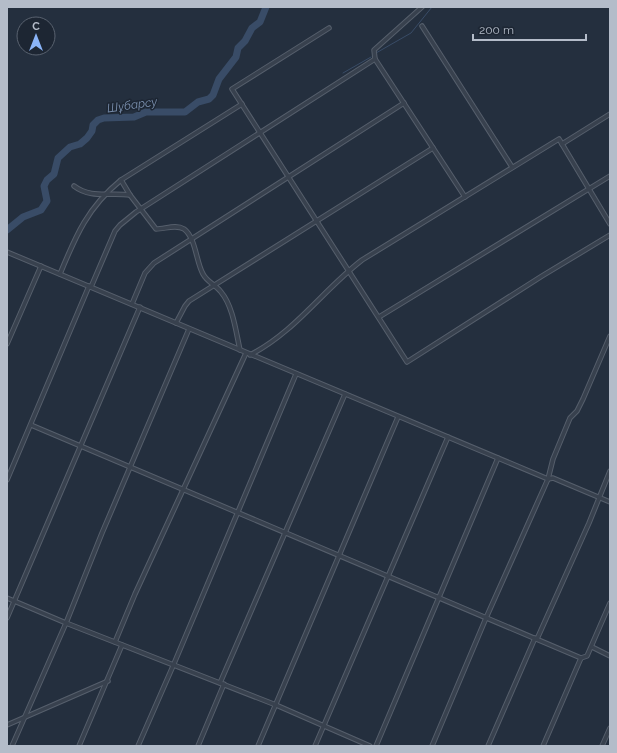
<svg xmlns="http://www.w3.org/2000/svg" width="617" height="753" viewBox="0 0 617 753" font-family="Raleway,sans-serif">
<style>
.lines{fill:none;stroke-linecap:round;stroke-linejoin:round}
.stream{stroke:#394c67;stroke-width:1}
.river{stroke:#394c67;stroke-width:7}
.minor-casing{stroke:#565f6c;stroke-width:5.5}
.minor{stroke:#38414e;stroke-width:3.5}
.labels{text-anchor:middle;stroke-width:3;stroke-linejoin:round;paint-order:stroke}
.water-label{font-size:12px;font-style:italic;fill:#7c92b1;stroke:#1d2633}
</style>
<rect width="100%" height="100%" fill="#242f3e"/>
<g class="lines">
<g class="stream">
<polyline points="376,53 411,33 432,7"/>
<polyline points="343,73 371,57"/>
</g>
<polyline class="river" points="7,230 23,217 41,210 47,201 44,186 47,180 54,174 58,158 70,147 80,144 87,138 92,131 93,125 98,120 104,118 134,117 146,112 185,112 198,102 209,99 213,95 219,79 236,57 238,48 245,41 252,28 260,22 266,7"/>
<g class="minor-casing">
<g id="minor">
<polyline points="422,7 374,50 375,59 465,197"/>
<polyline points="422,26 512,167"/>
<polyline points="329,28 232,89 407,362 542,276 610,235"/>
<polyline points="562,144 610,114"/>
<path d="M121 180 130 195 156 229C165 229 176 224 184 229 196 238 196 262 203 274 207 282 216 285 221 292 233 306 236 332 240 350"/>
<path d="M74 186C91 199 110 192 130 195"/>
<polyline points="7,252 548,479 553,478 610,502"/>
<path d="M60 274C76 235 88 207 121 180L242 104"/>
<polyline points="91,287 115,231 120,225 136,212 375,59"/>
<polyline points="132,304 145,273 154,263 404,103"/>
<polyline points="379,317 610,176"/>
<polyline points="176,323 185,306 189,301 433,148"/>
<polyline points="7,344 41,266"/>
<path d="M250 355C295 332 323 290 362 260L559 139 610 224"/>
<polyline points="31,425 581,658 587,656 610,603"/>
<polyline points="7,480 89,286"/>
<polyline points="7,598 66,623 276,705 370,746"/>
<polyline points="7,618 140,307"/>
<polyline points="537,639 589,523 610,471"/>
<polyline points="115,642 135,594 246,353"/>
<polyline points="592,647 610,656"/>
<polyline points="220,683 345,394"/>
<polyline points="7,725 108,681"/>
<polyline points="12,746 66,623 102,533 189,329"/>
<polyline points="79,746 122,645"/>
<polyline points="138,746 173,666 296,374"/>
<polyline points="198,746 224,684"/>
<polyline points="258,746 398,417"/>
<polyline points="315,746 448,437"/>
<polyline points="376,746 498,458"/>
<polyline points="432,746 486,618 548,479 553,459 570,418 577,411 583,399 610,336"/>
<polyline points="488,746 535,638"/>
<polyline points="543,746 581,658"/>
<polyline points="602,746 610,728"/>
</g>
</g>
<use href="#minor" class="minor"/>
</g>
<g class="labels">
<g class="water-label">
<text transform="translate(132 105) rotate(-8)" y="4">Шұбарсу</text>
</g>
</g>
<rect width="617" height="753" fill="none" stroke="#b4bcc9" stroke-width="16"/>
<g transform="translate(36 36)"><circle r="19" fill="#1d2633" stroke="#59626f"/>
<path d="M0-3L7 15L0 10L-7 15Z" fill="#8ab4f8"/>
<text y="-6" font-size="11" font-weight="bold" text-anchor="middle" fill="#b4bcc9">С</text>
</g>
<path d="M473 34v6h113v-6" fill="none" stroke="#b4bcc9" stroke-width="2"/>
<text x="479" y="34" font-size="12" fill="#b4bcc9" stroke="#1d2633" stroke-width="3" paint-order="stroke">200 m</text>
</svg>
